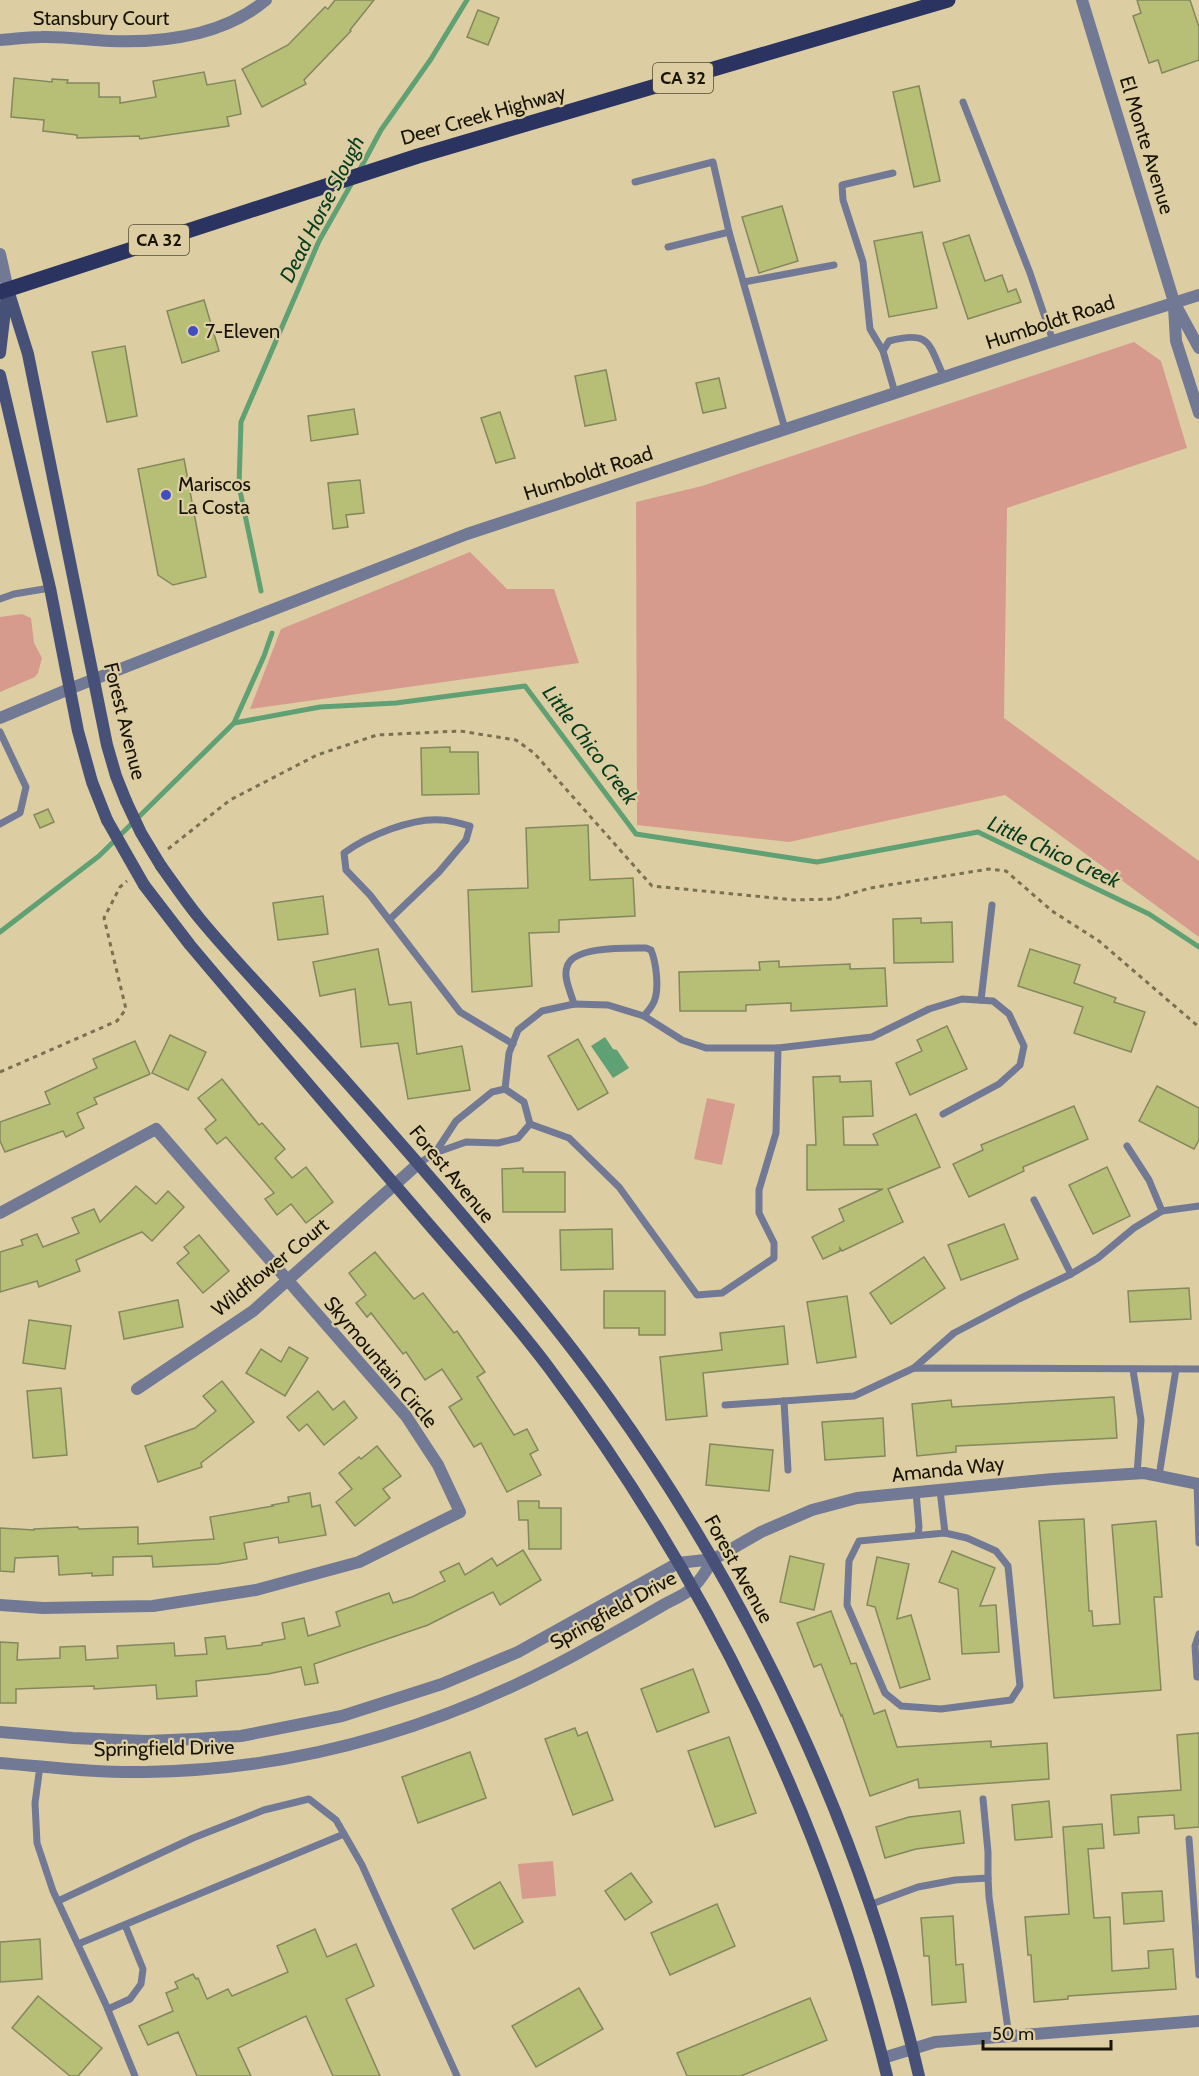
<svg xmlns="http://www.w3.org/2000/svg" width="1199" height="2076" viewBox="0 0 1199 2076" font-family="Cabin,sans-serif">
<style>
.green{fill:#d69b8d}
.water{fill:#5fa074}
.lines{fill:none;stroke-linecap:round;stroke-linejoin:round}
.stream{stroke:#5fa074;stroke-width:5}
.building{fill:#b7be76;stroke:#83885e;stroke-width:1.5}
.path{stroke:#7a7153;stroke-width:3;stroke-dasharray:4.5 4.5;stroke-linecap:butt}
.lane{stroke:#727995;stroke-width:7}
.street{stroke:#727995;stroke-width:12}
.secondary{stroke:#475177;stroke-width:12}
.primary{stroke:#2b3361;stroke-width:15}
.secondary-bridge{stroke:#475177;stroke-width:12}
.poi-dot{fill:#424dc2;stroke:#dccea2;stroke-width:2}
.labels{text-anchor:middle;stroke-width:4.5;stroke-linejoin:round;paint-order:stroke}
.shield{fill:#dccea2;stroke:#534c33;stroke-width:1.5}
.shield-label{font-size:18px;font-weight:bold;fill:#181404}
.street-label{font-size:20px;fill:#181404;stroke:#dccea2}
.poi-label{font-size:20px;fill:#181404;stroke:#dccea2;text-anchor:start}
.water-label{font-size:21px;font-style:italic;fill:#073c1f;stroke:#dccea2}
</style>
<rect width="100%" height="100%" fill="#dccea2"/>
<g class="green">
<polygon points="1134,342 1161,361 1187,448 1007,508 1004,718 1199,861 1199,937 1005,795 789,842 637,825 636,502 702,486"/>
<polygon points="470,552 507,589 554,589 579,663 250,709 281,629"/>
<polygon points="22,614 31,618 34,643 42,658 38,673 35,677 0,692 0,617"/>
<polygon points="707,1098 735,1104 722,1165 694,1159"/>
<polygon points="553,1861 556,1896 522,1899 518,1864"/>
</g>
<polygon class="water" points="605,1037 613,1049 617,1050 629,1068 613,1078 591,1046"/>
<g class="lines">
<g class="stream">
<polyline points="359,171 381,130 431,59 467,0"/>
<polyline points="261,591 239,486 241,422 319,241 353,181"/>
<polyline points="234,723 264,656 272,633"/>
<polyline points="0,932 99,856 234,723 320,707 396,703 525,686 636,834 817,862 978,832 1149,914 1199,947"/>
</g>
</g>
<g class="building">
<polygon points="335,0 374,0 350,30 351,31 304,80 306,84 262,107 242,69 288,45 325,7 328,9"/>
<polygon points="1137,0 1190,0 1199,27 1199,60 1162,73 1158,60 1149,63 1133,16 1141,13"/>
<polygon points="478,10 499,18 488,45 467,37"/>
<polygon points="204,72 207,85 235,80 241,114 227,117 229,126 140,139 139,136 77,138 77,135 43,131 44,120 11,117 14,78 52,82 52,79 68,80 67,83 99,83 99,97 120,97 120,103 156,97 153,81"/>
<polygon points="919,86 940,181 914,187 893,92"/>
<polygon points="782,206 798,261 759,273 742,217"/>
<polygon points="922,232 937,308 889,317 874,241"/>
<polygon points="969,235 985,281 1002,275 1008,292 1016,289 1021,302 968,319 943,243"/>
<polygon points="204,300 219,351 182,363 167,311"/>
<polygon points="125,346 137,416 107,422 92,352"/>
<polygon points="606,370 616,420 585,426 575,376"/>
<polygon points="719,378 726,408 703,413 696,383"/>
<polygon points="354,409 358,434 311,441 308,416"/>
<polygon points="500,412 515,458 496,463 481,418"/>
<polygon points="184,459 206,577 173,585 158,575 138,469"/>
<polygon points="360,480 364,513 346,515 348,527 333,529 328,483"/>
<polygon points="450,747 450,752 478,752 479,794 422,795 421,748"/>
<polygon points="48,809 54,822 40,828 34,815"/>
<polygon points="588,825 590,880 633,878 635,916 559,920 559,932 529,933 532,986 472,992 468,890 528,888 526,828"/>
<polygon points="323,896 328,934 278,940 273,903"/>
<polygon points="921,918 921,923 952,922 953,962 894,963 893,919"/>
<polygon points="378,949 389,1005 411,1002 417,1054 462,1046 470,1090 408,1099 398,1043 361,1047 355,989 320,996 313,962"/>
<polygon points="1030,949 1080,965 1074,983 1116,998 1114,1002 1145,1012 1131,1052 1074,1033 1083,1007 1018,986"/>
<polygon points="779,961 779,967 850,964 850,969 885,968 887,1006 791,1011 791,1003 746,1005 746,1011 680,1011 679,972 760,970 759,962"/>
<polygon points="947,1026 967,1069 910,1095 896,1063 922,1051 917,1040"/>
<polygon points="170,1035 206,1052 188,1090 152,1073"/>
<polygon points="578,1039 608,1093 578,1110 548,1056"/>
<polygon points="135,1041 150,1074 94,1098 97,1104 77,1113 84,1128 66,1137 63,1131 5,1152 0,1141 0,1122 50,1104 45,1092 97,1068 93,1059"/>
<polygon points="840,1076 840,1082 871,1081 873,1116 843,1117 844,1145 878,1145 873,1134 916,1114 940,1167 888,1189 903,1222 842,1251 840,1248 840,1251 823,1259 812,1237 844,1221 839,1209 883,1189 807,1190 807,1145 816,1145 813,1077"/>
<polygon points="222,1079 259,1125 262,1123 285,1149 275,1158 292,1178 306,1167 333,1202 306,1223 291,1204 277,1215 265,1199 274,1193 226,1137 217,1144 205,1129 216,1120 198,1098"/>
<polygon points="1157,1086 1199,1108 1199,1140 1194,1149 1139,1121"/>
<polygon points="1074,1106 1088,1139 1023,1167 1024,1171 969,1197 953,1164 983,1150 981,1145"/>
<polygon points="1107,1167 1130,1216 1093,1234 1069,1185"/>
<polygon points="523,1168 523,1172 565,1172 565,1212 503,1212 502,1169"/>
<polygon points="136,1186 156,1204 168,1191 184,1207 152,1241 142,1232 76,1260 80,1271 39,1287 37,1281 0,1292 0,1252 23,1245 21,1240 37,1234 43,1247 79,1233 72,1218 94,1209 100,1222"/>
<polygon points="1004,1224 1018,1259 961,1280 948,1245"/>
<polygon points="612,1229 613,1269 561,1270 560,1230"/>
<polygon points="199,1235 229,1271 203,1293 177,1263 189,1253 184,1247"/>
<polygon points="375,1252 414,1299 423,1293 454,1333 457,1331 485,1372 477,1377 514,1435 527,1429 538,1450 530,1454 541,1475 507,1492 481,1443 474,1447 449,1407 462,1399 442,1369 425,1380 406,1352 403,1354 371,1313 367,1317 356,1303 366,1295 349,1273"/>
<polygon points="924,1257 945,1288 891,1324 870,1293"/>
<polygon points="1189,1288 1191,1319 1130,1322 1128,1291"/>
<polygon points="604,1291 665,1291 665,1335 639,1335 639,1328 604,1328"/>
<polygon points="847,1296 856,1357 817,1363 807,1302"/>
<polygon points="178,1300 183,1327 124,1339 119,1312"/>
<polygon points="29,1320 71,1326 65,1369 23,1363"/>
<polygon points="784,1326 788,1364 703,1373 707,1416 666,1420 660,1357 722,1350 720,1333"/>
<polygon points="289,1347 308,1358 285,1396 246,1373 261,1349 281,1362"/>
<polygon points="222,1381 254,1422 201,1463 202,1467 158,1482 145,1446 195,1428 216,1411 203,1396"/>
<polygon points="61,1388 67,1455 33,1458 27,1391"/>
<polygon points="318,1391 333,1410 344,1401 357,1418 324,1445 307,1424 299,1431 287,1417"/>
<polygon points="1114,1397 1117,1438 956,1446 956,1452 917,1456 912,1404 951,1400 952,1407"/>
<polygon points="883,1418 885,1456 825,1460 822,1422"/>
<polygon points="710,1444 773,1450 769,1491 706,1485"/>
<polygon points="377,1446 401,1476 383,1489 390,1498 355,1526 336,1502 352,1489 339,1473 359,1457 361,1459"/>
<polygon points="310,1493 312,1507 320,1505 326,1535 279,1543 278,1537 244,1543 247,1559 218,1564 153,1567 152,1556 113,1557 113,1575 92,1576 92,1573 59,1575 58,1556 15,1558 14,1572 0,1571 0,1528 34,1530 34,1529 78,1527 79,1529 138,1527 138,1544 214,1539 210,1517 273,1506 272,1505 289,1502 288,1497"/>
<polygon points="518,1501 539,1501 539,1508 561,1508 561,1549 529,1549 528,1520 519,1520"/>
<polygon points="1084,1519 1089,1611 1092,1611 1093,1626 1120,1624 1112,1525 1156,1521 1162,1597 1154,1597 1161,1690 1054,1698 1039,1521"/>
<polygon points="523,1550 541,1580 500,1605 493,1592 428,1625 314,1664 318,1683 305,1685 301,1667 268,1674 196,1681 197,1696 157,1699 156,1685 94,1689 94,1686 16,1689 16,1703 0,1703 0,1642 18,1643 17,1660 60,1658 60,1647 85,1646 86,1660 118,1658 117,1646 174,1643 175,1656 207,1654 205,1638 225,1636 227,1649 262,1645 262,1643 285,1639 282,1623 304,1618 308,1636 340,1626 336,1612 389,1593 393,1603 412,1597 445,1581 440,1572 459,1563 465,1575 492,1558 497,1566"/>
<polygon points="952,1551 995,1568 980,1606 996,1605 999,1652 962,1654 958,1589 939,1582"/>
<polygon points="790,1556 824,1564 814,1610 780,1602"/>
<polygon points="877,1557 909,1564 897,1619 911,1615 930,1679 900,1688 875,1607 867,1605"/>
<polygon points="831,1611 851,1664 856,1663 874,1714 885,1710 897,1747 991,1741 991,1747 1047,1743 1049,1779 919,1788 918,1779 870,1796 842,1715 841,1716 821,1664 814,1667 797,1623"/>
<polygon points="693,1669 709,1712 657,1732 641,1689"/>
<polygon points="575,1728 578,1736 587,1732 613,1800 573,1815 545,1739"/>
<polygon points="1199,1733 1199,1827 1175,1829 1174,1815 1138,1817 1139,1833 1114,1835 1111,1795 1181,1790 1177,1735"/>
<polygon points="729,1737 756,1813 715,1827 688,1751"/>
<polygon points="470,1752 486,1798 418,1823 402,1777"/>
<polygon points="1049,1801 1052,1837 1015,1840 1012,1805"/>
<polygon points="960,1811 964,1843 916,1849 885,1858 876,1827 909,1817"/>
<polygon points="1102,1824 1104,1848 1088,1849 1094,1918 1110,1917 1112,1971 1149,1968 1148,1951 1173,1949 1176,1989 1068,1996 1068,1999 1034,2002 1031,1955 1028,1955 1025,1917 1069,1914 1063,1827"/>
<polygon points="631,1873 652,1902 625,1920 605,1891"/>
<polygon points="500,1882 523,1922 474,1949 452,1909"/>
<polygon points="1162,1891 1164,1921 1124,1924 1122,1893"/>
<polygon points="717,1904 735,1946 670,1975 651,1933"/>
<polygon points="953,1916 956,1965 963,1964 966,2002 932,2005 929,1956 924,1956 921,1918"/>
<polygon points="315,1929 327,1957 356,1944 374,1986 346,1999 380,2076 333,2076 306,2016 238,2048 251,2076 197,2076 178,2032 148,2045 139,2026 173,2011 166,1993 178,1988 175,1982 193,1974 196,1979 198,1978 207,1999 228,1989 232,1996 288,1972 277,1946"/>
<polygon points="40,1939 42,1979 0,1982 0,1942"/>
<polygon points="579,1988 603,2029 536,2067 512,2026"/>
<polygon points="38,1996 102,2048 78,2076 70,2076 12,2028"/>
<polygon points="810,1998 827,2040 741,2076 687,2076 677,2053"/>
</g>
<g class="lines">
<g class="path">
<polyline points="168,849 230,800 317,755 377,735 460,731 516,740 534,753 652,886 795,900 833,899 870,888 989,869 1006,871 1052,911 1099,941 1199,1027"/>
<polyline points="0,1072 117,1021 126,1009 104,918 120,887 127,881"/>
</g>
<g class="lane">
<polyline points="963,102 1030,273 1053,341"/>
<polyline points="635,182 713,162 729,232"/>
<polyline points="668,247 729,232 785,429"/>
<polyline points="744,282 834,265"/>
<polyline points="883,351 870,329 863,262 843,200 842,185 893,173"/>
<path d="M895 393 883 351 889 341C931 330 928 343 944 377"/>
<polyline points="0,599 14,594 50,588"/>
<polyline points="0,732 26,787 20,813 0,824"/>
<path d="M389 920 439 872 466 840 470 826C461 824 451 820 442 820 413 817 367 836 344 853L346 870 370 895 460 1012 513 1044"/>
<polyline points="981,1000 992,905"/>
<path d="M574 1004C571 993 563 977 567 967 572 946 627 948 646 948L651 950C656 962 659 986 655 999 653 1006 648 1011 644 1016"/>
<polyline points="505,1089 509,1053 518,1030 542,1011 574,1004 608,1005 644,1016 682,1040 706,1048 778,1048"/>
<polyline points="530,1124 569,1138 619,1187 697,1295 722,1293 774,1258 774,1243 759,1213 759,1190 776,1133 778,1048 872,1037 929,1009 962,999 993,1001 1009,1014 1024,1046 1020,1065 999,1084 943,1114"/>
<polyline points="1127,1146 1149,1180 1162,1211"/>
<polyline points="418,1164 435,1153 466,1142 498,1143 518,1138 530,1124 524,1102 505,1089 492,1092 456,1121 435,1153"/>
<polyline points="1034,1200 1071,1274"/>
<polyline points="914,1368 954,1333 1019,1299 1071,1274 1098,1258 1134,1228 1162,1211 1199,1206"/>
<polyline points="1133,1370 1141,1420 1137,1474"/>
<polyline points="784,1401 788,1470"/>
<polyline points="725,1405 854,1396 914,1368 1199,1369"/>
<polyline points="1159,1476 1176,1369"/>
<polyline points="1197,1483 1199,1543"/>
<polyline points="940,1490 945,1533"/>
<polyline points="916,1492 919,1527 918,1535"/>
<polygon points="945,1533 967,1538 996,1551 1008,1566 1020,1686 1011,1700 941,1709 901,1706 885,1693 847,1605 849,1561 859,1541"/>
<polyline points="1199,1634 1195,1646 1197,1677 1199,1677"/>
<polyline points="40,1766 35,1803 37,1843 53,1891 106,2005 135,2076"/>
<polyline points="983,1799 988,1852 988,1878"/>
<polyline points="1189,1839 1199,1975"/>
<polyline points="58,1901 193,1838 264,1810 309,1799 336,1820 362,1865 457,2076"/>
<polyline points="869,1905 918,1887 955,1880 988,1878 989,1897 1009,2036"/>
<polyline points="78,1944 344,1834"/>
<polyline points="108,2009 130,1999 141,1984 143,1969 125,1925"/>
</g>
<g class="street">
<polyline points="1082,0 1174,302 1199,348"/>
<path d="M0 40C14 39 27 37 41 37 64 36 87 40 110 41 164 43 223 36 266 0"/>
<polyline points="0,254 8,290"/>
<polyline points="1174,307 1176,341 1199,413"/>
<polyline points="0,718 69,689 467,534 1053,341 1199,295"/>
<polyline points="0,1213 156,1129 406,1416 438,1465 460,1512 359,1562 256,1590 153,1606 43,1608 0,1605"/>
<polyline points="137,1389 253,1311 418,1164"/>
<polyline points="0,1732 73,1738 147,1741 194,1739 241,1736 342,1716 442,1684 518,1652 678,1563 714,1559 761,1532 812,1510 857,1498 1053,1479 1144,1473 1199,1484"/>
<path d="M0 1763C48 1767 97 1773 145 1772 308 1770 457 1723 598 1642 620 1630 643 1617 665 1604 674 1599 685 1595 692 1588 701 1581 707 1568 714 1559"/>
<polyline points="883,2058 935,2042 1199,2021"/>
</g>
<g class="secondary">
<polyline points="8,290 28,354 107,745 116,776 126,801"/>
<polyline points="0,353 7,294"/>
<polyline points="0,375 50,588 78,731 92,782 107,820"/>
<path d="M161 866C174 884 186 902 200 919 234 960 271 998 307 1038 352 1088 397 1139 441 1190 499 1258 558 1327 610 1400 754 1602 862 1833 919 2076"/>
<path d="M144 885 190 945C264 1033 339 1120 414 1207 459 1260 507 1312 549 1368 707 1579 825 1820 887 2076"/>
</g>
<polyline class="primary" points="0,292 418,156 948,0"/>
<g class="secondary-bridge">
<polyline points="126,801 141,833 161,866"/>
<polyline points="107,820 144,885"/>
</g>
</g>
<g class="poi-dot">
<circle cx="193" cy="331" r="6"/>
<circle cx="166" cy="495" r="6"/>
</g>
<g class="labels">
<g class="shield">
<rect x="653" y="63" width="60" height="30" rx="4.5"/>
<rect x="129" y="225" width="60" height="30" rx="4.5"/>
</g>
<g class="shield-label">
<text x="683" y="84">CA 32</text>
<text x="159" y="246">CA 32</text>
</g>
<g class="street-label">
<text x="101" y="25">Stansbury Court</text>
<text transform="translate(483 115) rotate(-16)" y="7">Deer Creek Highway</text>
<text transform="translate(1147 145) rotate(73)" y="7">El Monte Avenue</text>
<text transform="translate(1050 322) rotate(-18)" y="7">Humboldt Road</text>
<text transform="translate(588 473) rotate(-18)" y="7">Humboldt Road</text>
<text transform="translate(125 721) rotate(76)" y="7">Forest Avenue</text>
<text transform="translate(452 1174) rotate(50)" y="7">Forest Avenue</text>
<text transform="translate(270 1267) rotate(-39)" y="7">Wildflower Court</text>
<text transform="translate(381 1362) rotate(50)" y="7">Skymountain Circle</text>
<text transform="translate(948 1469) rotate(-6)" y="7">Amanda Way</text>
<text transform="translate(739 1569) rotate(61)" y="7">Forest Avenue</text>
<text transform="translate(613 1610) rotate(-29)" y="7">Springfield Drive</text>
<text transform="translate(164 1748) rotate(-1)" y="7">Springfield Drive</text>
</g>
<g class="poi-label">
<text x="205" y="338">7-Eleven</text>
<text x="178" y="491">Mariscos<tspan x="178" dy="23">La Costa</tspan></text>
</g>
<g class="water-label">
<text transform="translate(322 209) rotate(-63)" y="7">Dead Horse Slough</text>
<text transform="translate(590 745) rotate(53)" y="7">Little Chico Creek</text>
<text transform="translate(1054 852) rotate(25)" y="7">Little Chico Creek</text>
</g>
</g>
<path d="M983 2040v9h128v-9" fill="none" stroke="#181404" stroke-width="3"/>
<text x="992" y="2040" font-size="18" fill="#181404" stroke="#dccea2" stroke-width="4.5" paint-order="stroke">50 m</text>
</svg>
